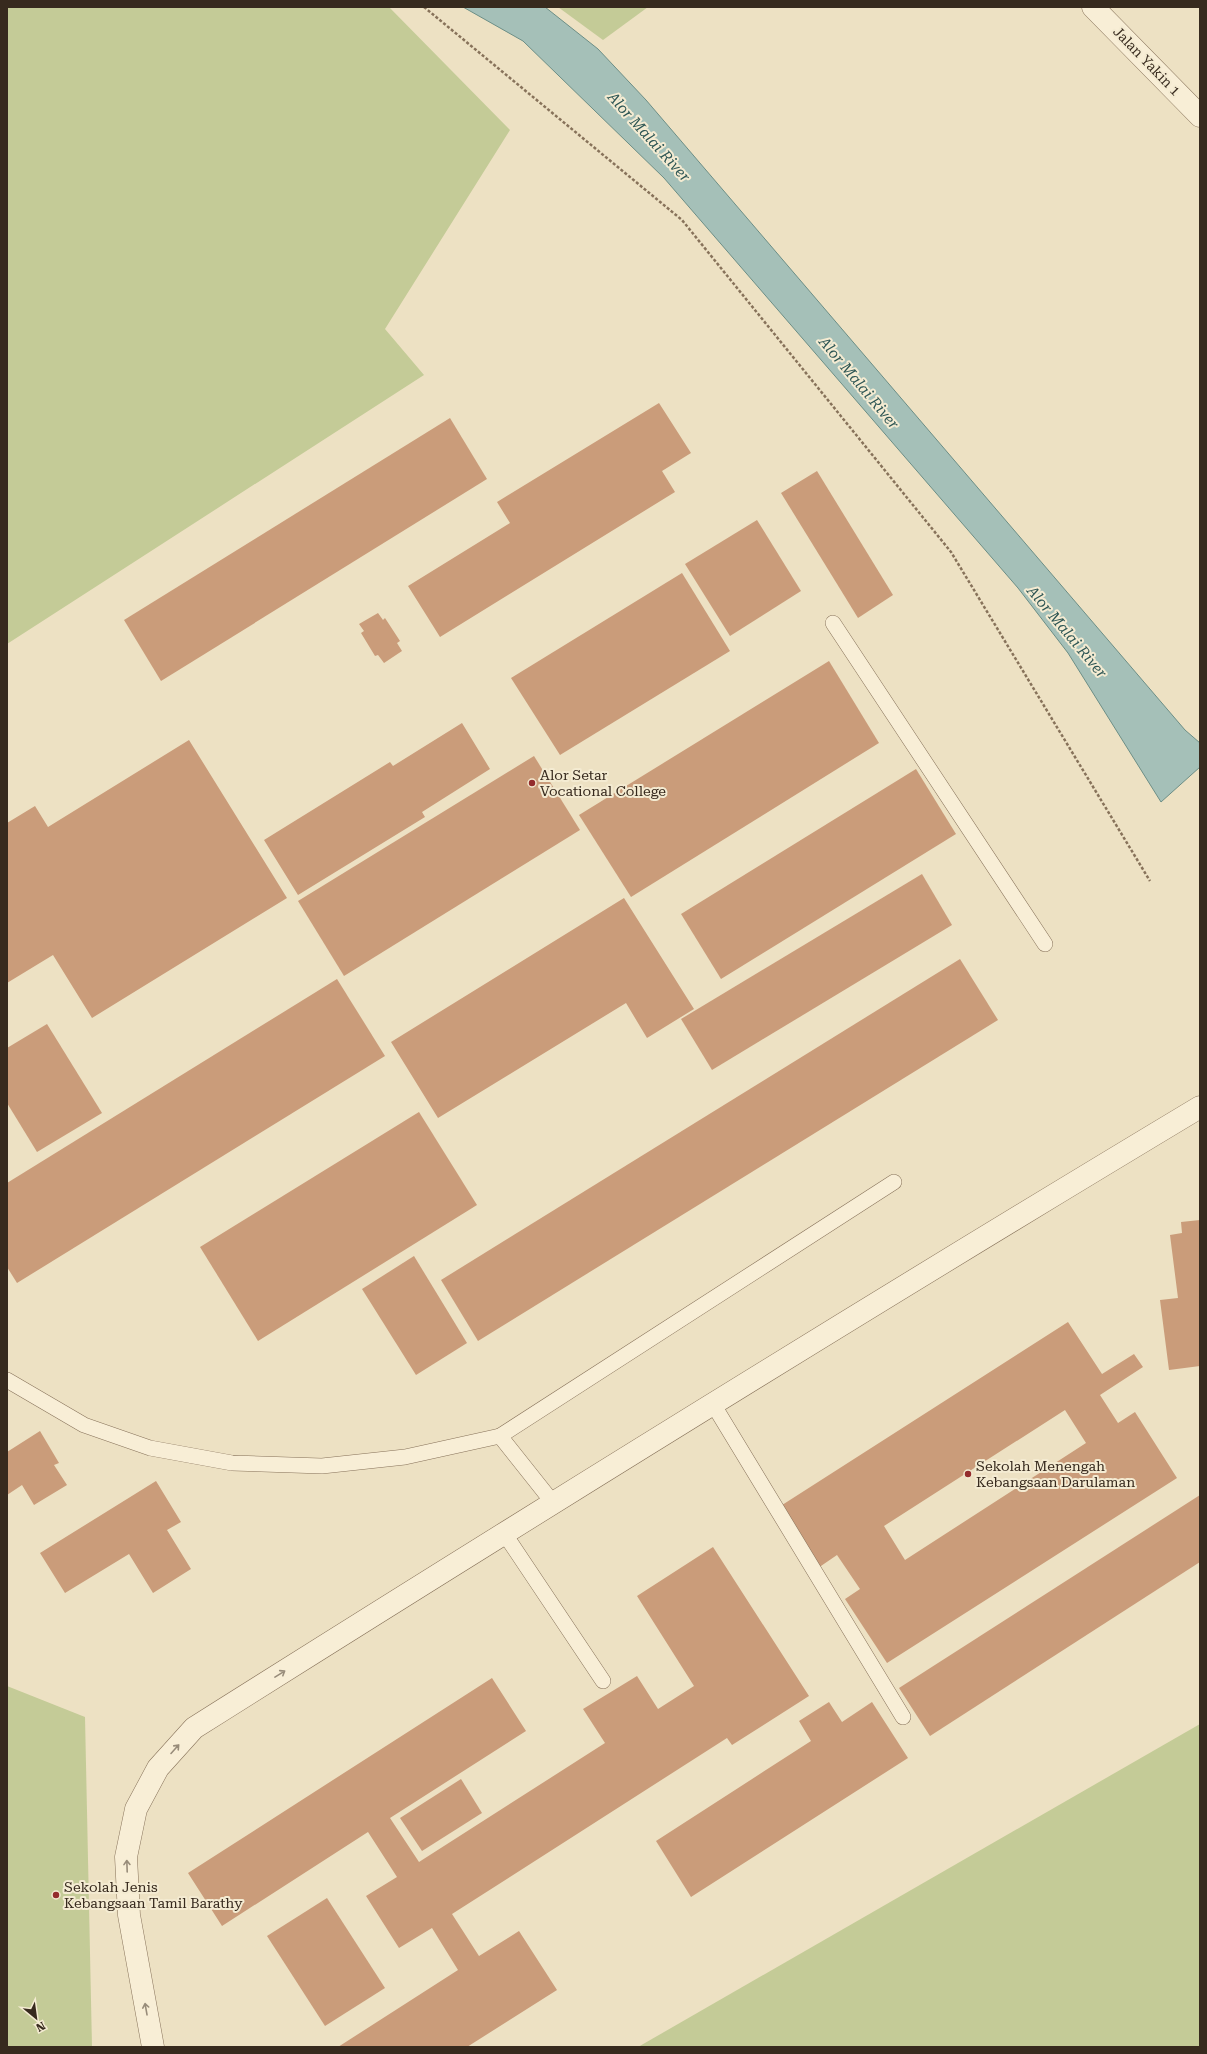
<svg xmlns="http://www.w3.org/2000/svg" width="1207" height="2054" viewBox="0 0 1207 2054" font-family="'Roboto Serif',serif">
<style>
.green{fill:#c4cb97}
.water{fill:#a5c0b8;stroke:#6c8e86}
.building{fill:#ca9c7a;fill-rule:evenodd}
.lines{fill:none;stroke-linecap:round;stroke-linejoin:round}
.service-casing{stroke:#87725a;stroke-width:16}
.minor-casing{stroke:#87725a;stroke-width:23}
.path{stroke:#87725a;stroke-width:2.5;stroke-dasharray:3 2;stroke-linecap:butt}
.service{stroke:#f8eed6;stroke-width:15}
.minor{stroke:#f8eed6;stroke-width:22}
.oneway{stroke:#988c7a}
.poi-dot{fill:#942c2c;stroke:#f4ebd2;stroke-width:1.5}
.labels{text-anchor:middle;stroke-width:4;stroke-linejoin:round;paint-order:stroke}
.street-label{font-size:14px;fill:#372a1e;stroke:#f4ebd2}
.poi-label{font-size:14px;fill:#372a1e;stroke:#f4ebd2;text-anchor:start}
.water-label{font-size:15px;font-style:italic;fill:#2e5654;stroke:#f4ebd2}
</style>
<rect width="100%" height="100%" fill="#ede1c3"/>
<g class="green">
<polygon points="7,7 389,7 510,130 385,329 424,375 7,644"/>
<polygon points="558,7 648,7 603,40"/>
<polygon points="7,1686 85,1717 92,2047 7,2047"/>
<polygon points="1200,1724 1200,2047 638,2047"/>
</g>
<polygon class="water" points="463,7 545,7 598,49 646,100 1185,730 1200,743 1200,767 1161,802 1068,653 1018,588 664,178 523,41"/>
<g class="building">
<polygon points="659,403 691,453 662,471 675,492 440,637 408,586 510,523 497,502"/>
<polygon points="450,418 487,479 161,681 124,620"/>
<polygon points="817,471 893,595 858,618 781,493"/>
<polygon points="757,520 801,591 730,636 685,564"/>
<polygon points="682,573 730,651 560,755 511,678"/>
<polygon points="378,613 383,620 385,618 400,641 397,643 402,651 384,663 378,655 375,656 361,633 364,631 359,624"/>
<polygon points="829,661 879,743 631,897 579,815"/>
<polygon points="462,723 490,769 422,812 425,817 298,895 264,840 390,762 393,766"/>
<polygon points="189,740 287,898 92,1018 53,955 7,983 7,823 35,806 48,827"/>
<polygon points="534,756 580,830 344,976 298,901"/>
<polygon points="916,769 956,834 721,979 681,914"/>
<polygon points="922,874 952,925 712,1070 681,1019"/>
<polygon points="624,898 694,1009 647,1038 626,1003 438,1118 391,1042"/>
<polygon points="960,959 998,1020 478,1341 441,1280"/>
<polygon points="337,979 385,1056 17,1283 7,1267 7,1183"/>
<polygon points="47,1024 102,1113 37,1152 7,1103 7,1048"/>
<polygon points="419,1112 477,1205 258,1341 200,1247"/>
<polygon points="1200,1220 1200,1366 1169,1370 1160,1300 1178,1298 1170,1235 1182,1233 1181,1222"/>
<polygon points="414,1256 467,1343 416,1375 362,1289"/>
<path d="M1068 1322 1102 1374 1134 1354 1143 1367 1100 1395 1118 1423 1135 1412 1177 1478 887 1663 845 1599 860 1589 837 1555 818 1568 779 1507ZM1065 1410 1086 1443 905 1560 884 1526Z"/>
<polygon points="40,1431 59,1463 54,1465 67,1485 34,1505 22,1485 7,1495 7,1452"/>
<polygon points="156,1481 181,1522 167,1530 191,1569 153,1593 129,1554 65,1593 40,1553"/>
<polygon points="1200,1495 1200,1562 930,1736 899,1688"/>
<polygon points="713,1547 809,1696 732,1745 727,1738 452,1914 479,1956 519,1931 557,1990 467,2047 338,2047 458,1970 432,1928 399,1948 366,1896 397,1877 368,1832 222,1926 188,1873 492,1678 526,1731 390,1818 419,1862 605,1743 583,1709 637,1676 658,1709 694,1686 637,1596"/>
<polygon points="829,1702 842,1722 872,1702 908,1758 691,1897 656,1841 811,1741 799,1721"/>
<polygon points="461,1779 482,1813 422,1851 400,1818"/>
<polygon points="327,1898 385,1988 325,2026 267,1936"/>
</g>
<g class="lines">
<g class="service-casing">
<g id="service">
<polyline points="833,623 1045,944"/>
<polyline points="7,1380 84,1425 150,1448 232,1463 322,1466 405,1457 500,1436"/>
<polyline points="713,1404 903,1717"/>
<polyline points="554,1504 500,1436 894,1182"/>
<polyline points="504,1533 603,1681"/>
</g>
</g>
<g class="minor-casing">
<g id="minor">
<polyline points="1093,7 1200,116"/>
<path d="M153 2047 129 1915 126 1857 136 1809 158 1768 194 1728C527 1518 862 1310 1200 1107"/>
</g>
</g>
<polyline class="path" points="424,7 682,220 951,552 1150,881"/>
<use href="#service" class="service"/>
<use href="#minor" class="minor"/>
</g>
<defs><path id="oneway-shaft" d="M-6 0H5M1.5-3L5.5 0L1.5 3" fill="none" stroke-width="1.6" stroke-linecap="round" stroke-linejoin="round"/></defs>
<g class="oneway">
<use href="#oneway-shaft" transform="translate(280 1674) rotate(-32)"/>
<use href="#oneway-shaft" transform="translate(175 1749) rotate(-48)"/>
<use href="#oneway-shaft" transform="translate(127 1866) rotate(-92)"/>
<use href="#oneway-shaft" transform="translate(146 2009) rotate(-100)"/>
</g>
<g class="poi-dot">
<circle cx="532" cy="783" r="4"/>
<circle cx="968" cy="1474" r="4"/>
<circle cx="56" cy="1895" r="4"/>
</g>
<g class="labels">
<g class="street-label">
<text transform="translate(1147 61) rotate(46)" y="5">Jalan Yakin 1</text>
</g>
<g class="poi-label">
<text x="540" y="780">Alor Setar<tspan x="540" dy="16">Vocational College</tspan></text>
<text x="976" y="1471">Sekolah Menengah<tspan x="976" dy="16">Kebangsaan Darulaman</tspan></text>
<text x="64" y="1892">Sekolah Jenis<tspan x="64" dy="16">Kebangsaan Tamil Barathy</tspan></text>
</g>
<g class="water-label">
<text transform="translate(649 137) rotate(48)" y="5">Alor Malai River</text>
<text transform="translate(859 383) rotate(50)" y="5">Alor Malai River</text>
<text transform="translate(1067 632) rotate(50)" y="5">Alor Malai River</text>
</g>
</g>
<rect width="1207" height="2054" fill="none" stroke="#372a1e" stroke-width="16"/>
<g transform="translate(36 2018) rotate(151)" stroke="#f4ebd2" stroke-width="3" paint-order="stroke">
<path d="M0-3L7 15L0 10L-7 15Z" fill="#372a1e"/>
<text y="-6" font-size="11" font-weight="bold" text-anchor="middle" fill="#372a1e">N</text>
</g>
</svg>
